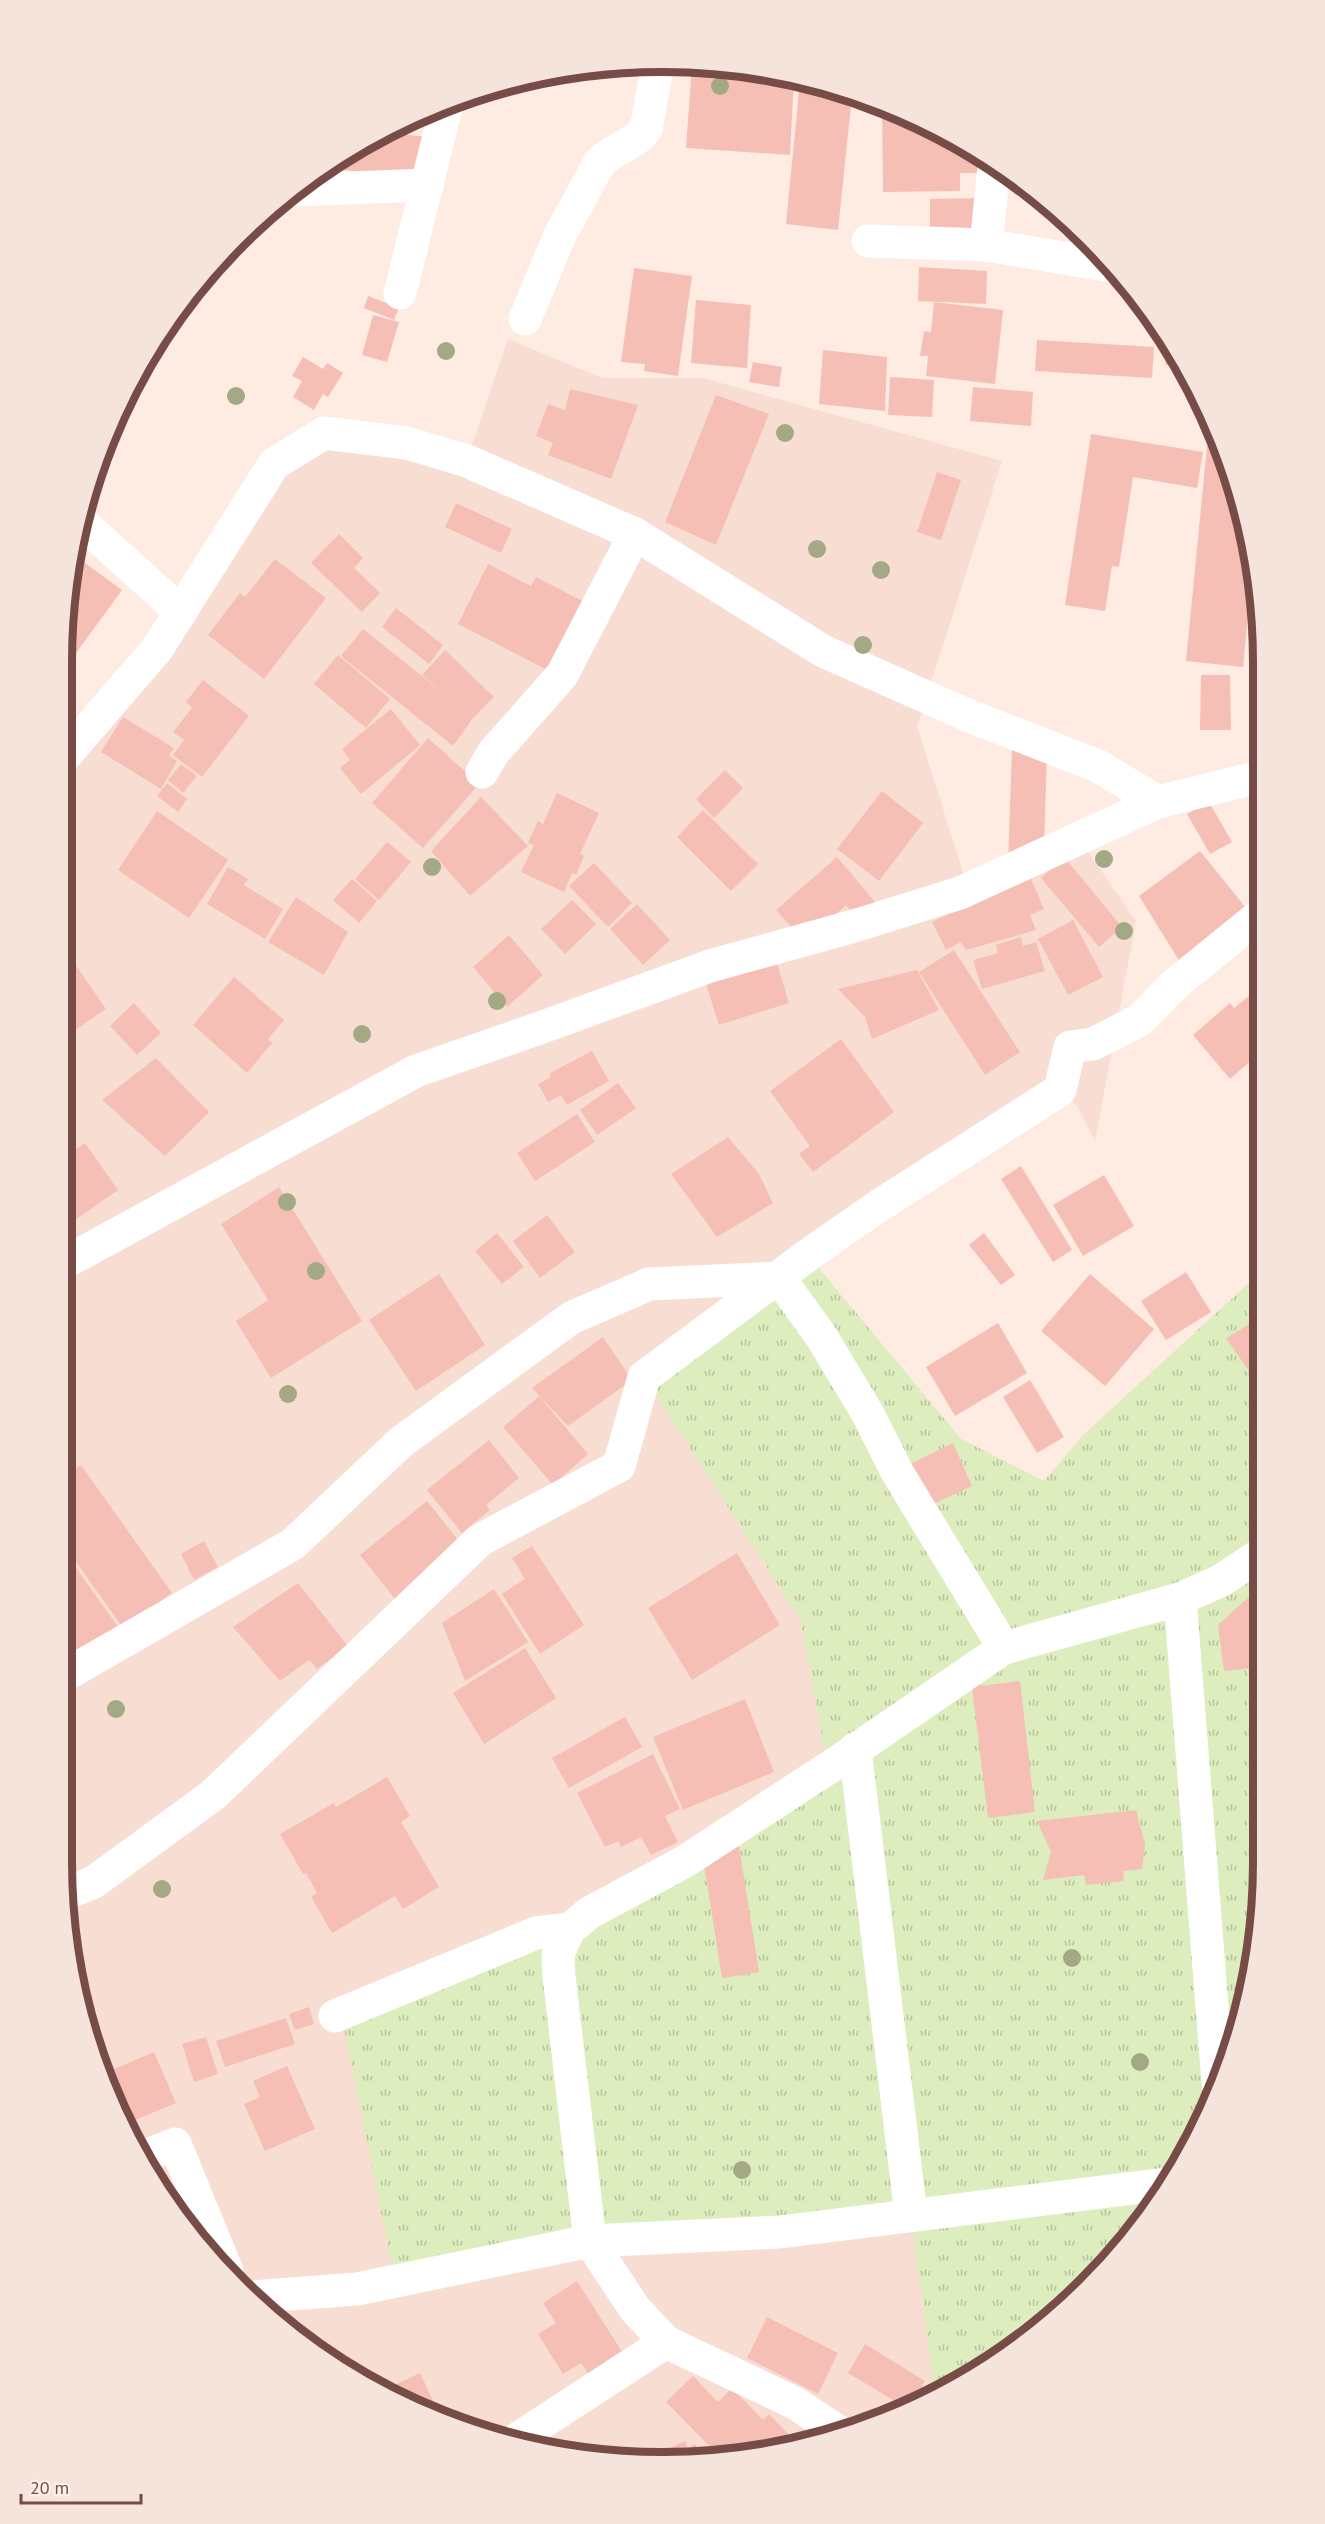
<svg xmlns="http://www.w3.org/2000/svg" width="1325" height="2524" viewBox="0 0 1325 2524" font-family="'PT Sans',sans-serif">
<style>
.residential{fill:#f8ddd2}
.grass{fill:url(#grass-tufts)}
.building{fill:#f6bfb6}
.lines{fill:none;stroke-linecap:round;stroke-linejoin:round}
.minor{stroke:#fff;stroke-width:33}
.tree{fill:#a3a984}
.rim{fill:none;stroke:#774b46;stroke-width:8}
</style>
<defs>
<pattern id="grass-tufts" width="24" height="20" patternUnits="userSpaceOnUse" patternTransform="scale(1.5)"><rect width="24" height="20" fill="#ddedbe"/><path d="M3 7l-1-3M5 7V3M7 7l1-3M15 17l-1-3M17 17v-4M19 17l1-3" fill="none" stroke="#b8c29c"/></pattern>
</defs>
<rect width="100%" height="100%" fill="#feebe1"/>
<polygon class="residential" points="508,339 602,378 703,378 1002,461 917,726 965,879 1084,846 1136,921 1095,1141 1077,1106 1060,1090 644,1377 800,1619 911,2215 932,2372 931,2396 893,2417 818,2442 702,2461 623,2461 507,2442 432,2417 329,2361 266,2313 186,2228 142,2162 94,2055 73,1978 62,1862 63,758 274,464 324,433 467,460"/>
<polygon class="grass" points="808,1255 961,1439 1044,1481 1083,1435 1260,1273 1262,1900 1243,2017 1201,2128 1139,2228 1059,2313 996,2361 931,2396 932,2372 911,2215 395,2281 340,2009 535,1931 826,1759 800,1619 644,1377"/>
<g class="building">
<polygon points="692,65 734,68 794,78 790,155 686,148"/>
<polygon points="799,91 852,96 838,230 786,224"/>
<polygon points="882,106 929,124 990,165 990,173 960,173 960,191 883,192"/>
<polygon points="384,132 427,137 423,179 342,170 345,155 362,142"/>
<polygon points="983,198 983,232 930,232 930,199"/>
<polygon points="919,267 987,271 986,304 918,301"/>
<polygon points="634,268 692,276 678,376 644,371 645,364 621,362"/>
<polygon points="368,296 399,308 394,320 364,308"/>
<polygon points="696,300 751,305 747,368 691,363"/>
<polygon points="934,302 1003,310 995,384 926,376 928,356 920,356 924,331 931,332"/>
<polygon points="373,315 399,322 387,362 362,355"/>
<polygon points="1037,340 1154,347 1152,378 1035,371"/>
<polygon points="1166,344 1179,366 1165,365"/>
<polygon points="823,350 887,357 885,411 819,404"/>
<polygon points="303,357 323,369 327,363 343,373 328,397 323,394 314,410 293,397 302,381 292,376"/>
<polygon points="753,362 782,367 779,387 749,382"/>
<polygon points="890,377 934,380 932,417 888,415"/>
<polygon points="973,387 1033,392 1031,426 970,421"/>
<polygon points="570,389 638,405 611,479 548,455 553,443 536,436 548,404 565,410"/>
<polygon points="716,395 769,414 716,545 665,522"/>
<polygon points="1091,434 1203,452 1197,488 1133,477 1119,567 1112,566 1105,611 1065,605"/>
<polygon points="1207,446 1222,448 1253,564 1243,667 1186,661"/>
<polygon points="937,472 961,480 941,540 917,532"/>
<polygon points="456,503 512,529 501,553 445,527"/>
<polygon points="339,534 363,558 354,568 380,593 362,612 311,563"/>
<polygon points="74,555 122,590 63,671 63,624"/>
<polygon points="275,559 326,598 264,679 208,635 240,593 245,597"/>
<polygon points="488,564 531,586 536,577 592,606 557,675 458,624"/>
<polygon points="396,608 443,645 429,664 382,627"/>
<polygon points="363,629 447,696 422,675 445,650 494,697 473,718 453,746 341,656"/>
<polygon points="338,655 390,699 366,728 314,684"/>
<polygon points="1201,675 1230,675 1231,730 1200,730"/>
<polygon points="203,680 249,716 202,777 173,755 184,740 173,732 192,708 186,702"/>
<polygon points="391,709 420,745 361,794 340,768 350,760 342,749"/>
<polygon points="123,717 174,748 169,756 177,761 161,789 101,752"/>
<polygon points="428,738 479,784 423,848 372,803"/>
<polygon points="1012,748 1047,749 1044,851 1008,865"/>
<polygon points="181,764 197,776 183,793 168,780"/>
<polygon points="725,770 743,788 714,818 696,799"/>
<polygon points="167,783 187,799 178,812 157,796"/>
<polygon points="882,791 923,823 879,881 837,849"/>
<polygon points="557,793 599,813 580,854 584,856 576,875 572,873 564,892 521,872 534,845 528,843 538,821 543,824"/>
<polygon points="481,797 528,846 470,896 431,851"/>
<polygon points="1209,802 1232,842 1210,854 1187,814"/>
<polygon points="703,810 758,864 731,891 677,837"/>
<polygon points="157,811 228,860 189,918 118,870"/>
<polygon points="387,842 411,862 379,900 355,879"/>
<polygon points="1200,851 1246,908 1180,962 1139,896"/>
<polygon points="837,857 876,903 858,919 846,905 827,922 823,917 800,937 776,910"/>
<polygon points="1064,857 1122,927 1099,947 1041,878"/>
<polygon points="594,863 632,903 608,927 569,886"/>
<polygon points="228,867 248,879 244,885 283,909 265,939 207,904"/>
<polygon points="1029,874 1044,909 1030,915 1036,930 966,950 961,942 946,950 932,922"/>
<polygon points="352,879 377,901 359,923 333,900"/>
<polygon points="296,897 348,932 324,975 268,942"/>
<polygon points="572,900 596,924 565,954 541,929"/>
<polygon points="637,904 670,940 643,965 610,929"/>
<polygon points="1073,920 1103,977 1068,995 1038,939"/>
<polygon points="62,930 75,949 62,958"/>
<polygon points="509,935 543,975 507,1007 473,967"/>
<polygon points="1021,937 1023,946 1036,942 1045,971 982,989 973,960 998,953 996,945"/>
<polygon points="954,950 1020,1052 985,1075 919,972"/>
<polygon points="70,957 106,1009 62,1039 62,962"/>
<polygon points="776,960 789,1003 719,1025 705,981"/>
<polygon points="917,970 939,1010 872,1039 865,1017 838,989"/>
<polygon points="234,977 284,1020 268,1039 272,1043 247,1073 193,1025"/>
<polygon points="1260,987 1260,1053 1230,1079 1193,1035 1230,1003 1234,1008"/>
<polygon points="134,1003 161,1033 137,1055 110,1026"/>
<polygon points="841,1039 894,1112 813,1172 799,1154 810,1146 770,1091"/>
<polygon points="592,1051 609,1081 567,1105 561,1095 548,1102 538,1084 551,1077 550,1073"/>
<polygon points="156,1058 209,1112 165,1156 102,1100"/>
<polygon points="618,1083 636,1108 597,1135 580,1110"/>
<polygon points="577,1114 595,1142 535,1181 517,1153"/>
<polygon points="728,1137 759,1174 773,1203 717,1237 671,1174"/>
<polygon points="85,1143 118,1190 62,1229 62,1159"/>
<polygon points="1021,1166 1072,1250 1053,1262 1001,1179"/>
<polygon points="1104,1175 1134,1226 1083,1256 1053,1205"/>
<polygon points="279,1187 362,1321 271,1378 236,1321 268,1300 221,1224"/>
<polygon points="547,1215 575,1252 540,1278 513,1241"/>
<polygon points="497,1233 524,1267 502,1284 475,1251"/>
<polygon points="984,1233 1015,1275 1001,1285 969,1245"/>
<polygon points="1186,1272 1211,1312 1166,1340 1141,1301"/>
<polygon points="439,1274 485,1345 416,1391 369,1320"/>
<polygon points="1090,1274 1154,1329 1105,1386 1041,1331"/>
<polygon points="1260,1318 1261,1388 1226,1338"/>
<polygon points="998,1323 1027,1373 955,1416 926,1367"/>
<polygon points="603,1337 632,1380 568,1426 532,1388"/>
<polygon points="1030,1380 1064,1437 1037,1453 1003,1397"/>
<polygon points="539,1396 588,1454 553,1485 503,1427"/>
<polygon points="489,1440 519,1478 486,1505 490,1510 462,1533 427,1490"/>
<polygon points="953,1443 972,1486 929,1506 910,1464"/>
<polygon points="81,1465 172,1593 123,1628 62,1542 62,1478"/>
<polygon points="427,1501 462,1545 395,1599 360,1555"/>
<polygon points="204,1541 218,1567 194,1580 181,1554"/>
<polygon points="532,1546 584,1625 540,1654 502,1594 525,1579 512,1558"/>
<polygon points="62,1548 119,1628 70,1664 62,1651"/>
<polygon points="737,1553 780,1625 692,1680 648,1608"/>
<polygon points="298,1583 348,1646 317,1669 309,1660 280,1681 233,1627"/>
<polygon points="494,1589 528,1642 465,1681 442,1623"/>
<polygon points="1261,1589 1262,1667 1224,1671 1218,1625 1243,1602"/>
<polygon points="525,1648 556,1698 484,1744 453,1693"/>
<polygon points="1020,1681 1035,1812 988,1818 972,1687"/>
<polygon points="745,1699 774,1772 683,1810 653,1737"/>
<polygon points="625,1717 642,1747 569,1788 552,1758"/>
<polygon points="653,1754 680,1809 665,1816 678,1842 651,1855 641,1837 621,1847 618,1841 605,1847 577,1793"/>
<polygon points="387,1777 410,1816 401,1822 439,1887 403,1909 395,1896 332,1933 311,1897 317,1893 306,1873 303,1874 280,1834 334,1803 336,1807"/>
<polygon points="1136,1810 1145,1844 1142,1869 1123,1871 1124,1881 1086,1885 1084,1875 1043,1880 1051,1852 1037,1821"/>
<polygon points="739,1846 759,1972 722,1978 702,1852"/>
<polygon points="309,2007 314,2024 295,2030 289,2014"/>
<polygon points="286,2018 295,2044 225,2067 216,2041"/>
<polygon points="206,2037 218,2074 194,2082 182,2044"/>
<polygon points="154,2052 176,2103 128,2123 107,2072"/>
<polygon points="287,2066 315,2129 265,2151 244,2104 260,2097 253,2081"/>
<polygon points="577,2281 628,2361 594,2383 581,2363 563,2374 538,2334 556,2323 543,2303"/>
<polygon points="767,2317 838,2353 818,2394 747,2358"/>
<polygon points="865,2344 925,2381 908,2409 848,2373"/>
<polygon points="420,2373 442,2420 391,2394 388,2388"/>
<polygon points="693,2376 718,2402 732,2388 763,2420 769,2414 799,2445 721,2458 666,2402"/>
<polygon points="685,2441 688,2448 695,2444 704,2461 641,2461"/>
</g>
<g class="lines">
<g class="minor">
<polyline points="295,190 427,185"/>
<polyline points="868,241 986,245 1111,266"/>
<polyline points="986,245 994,167"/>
<polyline points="400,293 447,104"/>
<path d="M525 319 559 237 600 162C614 149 635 144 646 129L658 64"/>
<polyline points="80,521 181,612"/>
<polyline points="63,758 157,649 274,464 324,433 407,443 467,461 635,534 823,651 967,715 1098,766 1158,802"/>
<polyline points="482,772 493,753 562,675 635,534"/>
<polyline points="62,1264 416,1071 537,1029 710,966 854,926 960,893 1158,802 1259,777"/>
<polyline points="1180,1599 1218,2083"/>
<polyline points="62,1677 293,1544 401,1442 571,1318 649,1284 779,1278 821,1336 868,1414 897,1472 1004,1648"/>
<polyline points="855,1749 911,2215"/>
<polyline points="65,1894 94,1882 213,1795 480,1540 619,1466 644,1377 808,1255 877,1207 1060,1090 1070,1047 1093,1044 1140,1020 1174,985 1259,916"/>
<polyline points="335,2016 536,1933 570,1929"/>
<polyline points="140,2158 175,2144 227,2271"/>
<polyline points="251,2297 357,2289 590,2241 780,2232 1166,2184"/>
<polyline points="842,2434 795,2403 666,2342 635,2309 590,2241 559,1976 558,1955 563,1942 570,1929 589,1913 684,1862 833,1765 1004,1648 1180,1599 1222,1580 1261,1554"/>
<polyline points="511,2443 666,2342"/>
</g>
</g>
<g class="tree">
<circle cx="720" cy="86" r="9"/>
<circle cx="446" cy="351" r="9"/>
<circle cx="236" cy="396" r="9"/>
<circle cx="785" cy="433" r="9"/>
<circle cx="817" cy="549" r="9"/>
<circle cx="881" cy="570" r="9"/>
<circle cx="863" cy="645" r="9"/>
<circle cx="1104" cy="859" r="9"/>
<circle cx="432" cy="867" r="9"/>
<circle cx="1124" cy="931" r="9"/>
<circle cx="497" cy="1001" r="9"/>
<circle cx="362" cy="1034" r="9"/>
<circle cx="287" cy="1202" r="9"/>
<circle cx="316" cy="1271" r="9"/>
<circle cx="288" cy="1394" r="9"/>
<circle cx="116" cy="1709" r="9"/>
<circle cx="162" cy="1889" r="9"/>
<circle cx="1072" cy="1958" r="9"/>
<circle cx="1140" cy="2062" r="9"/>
<circle cx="742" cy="2170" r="9"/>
</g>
<path d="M0 0H1325V2524H0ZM662 72H663A590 590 0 0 1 1253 662V1862A590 590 0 0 1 663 2452H662A590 590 0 0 1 72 1862V662A590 590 0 0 1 662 72Z" fill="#f4e4dc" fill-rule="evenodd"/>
<path class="rim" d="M662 72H663A590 590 0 0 1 1253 662V1862A590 590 0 0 1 663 2452H662A590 590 0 0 1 72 1862V662A590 590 0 0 1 662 72Z"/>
<path d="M21 2494v9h120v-9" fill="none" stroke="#774b46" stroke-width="3"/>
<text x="30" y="2494" font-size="18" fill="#774b46" stroke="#fff1e9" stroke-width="4.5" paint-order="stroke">20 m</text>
</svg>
